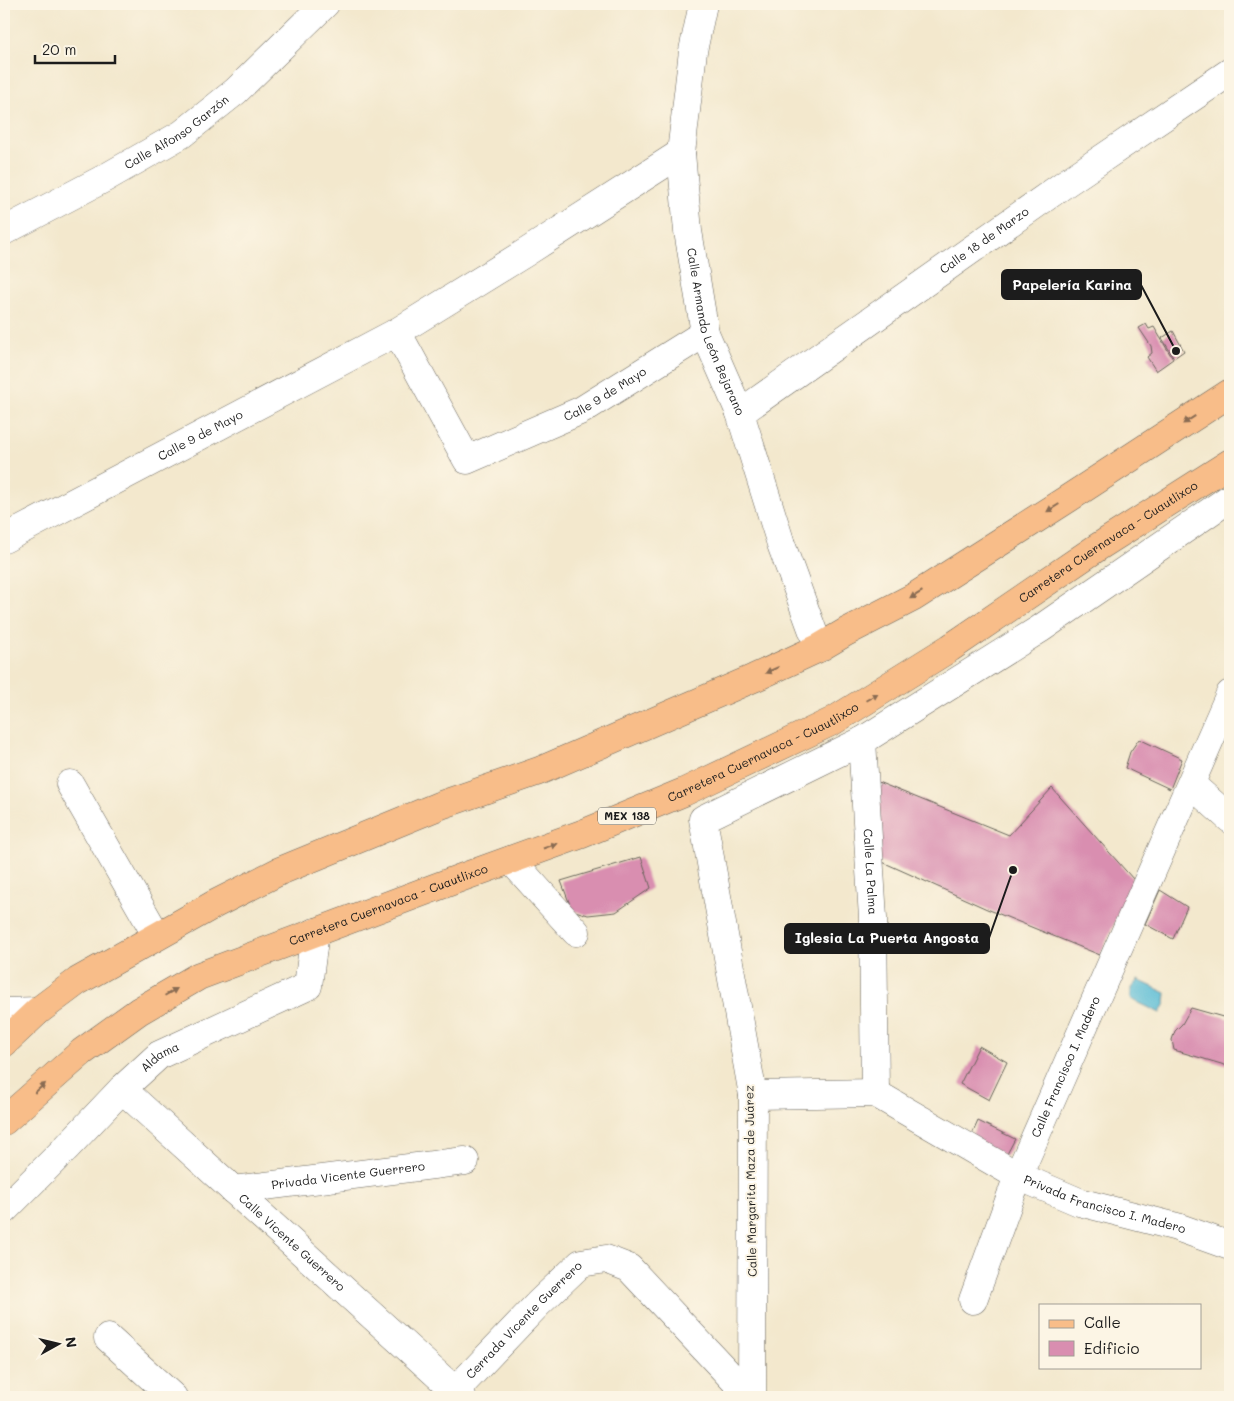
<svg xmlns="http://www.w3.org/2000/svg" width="1234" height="1401" viewBox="0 0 1234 1401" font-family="Mali,sans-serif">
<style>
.water{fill:#57bbd5;stroke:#3a6c78}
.building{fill:#d98eb0}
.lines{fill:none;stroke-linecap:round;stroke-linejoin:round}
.street-casing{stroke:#67635a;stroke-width:29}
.primary-casing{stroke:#67635a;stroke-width:29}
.street{stroke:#fff;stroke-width:28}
.primary{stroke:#f8bd89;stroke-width:28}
.oneway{fill:#8a6c52}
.labels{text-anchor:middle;stroke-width:4;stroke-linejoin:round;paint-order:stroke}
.shield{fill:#fcf5e5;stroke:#5f5d58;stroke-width:1}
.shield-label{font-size:11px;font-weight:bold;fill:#1c1c1c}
.street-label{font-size:12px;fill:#1c1c1c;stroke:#fcf5e5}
.leader{fill:none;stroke:#1c1c1c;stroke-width:2}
.callout-dot{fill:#1c1c1c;stroke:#fcf5e5;stroke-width:2}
.callout{fill:#1c1c1c;stroke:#1c1c1c;stroke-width:2}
.callout-label{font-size:14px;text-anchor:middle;font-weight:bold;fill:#fff}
</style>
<rect width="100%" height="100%" fill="#fcf5e5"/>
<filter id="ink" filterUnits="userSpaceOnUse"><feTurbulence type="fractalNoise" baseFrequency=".02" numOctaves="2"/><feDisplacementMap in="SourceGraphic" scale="10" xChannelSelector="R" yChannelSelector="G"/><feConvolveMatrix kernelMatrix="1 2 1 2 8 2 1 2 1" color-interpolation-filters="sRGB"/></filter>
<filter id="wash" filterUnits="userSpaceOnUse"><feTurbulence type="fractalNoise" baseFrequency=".0096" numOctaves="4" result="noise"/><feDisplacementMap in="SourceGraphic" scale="20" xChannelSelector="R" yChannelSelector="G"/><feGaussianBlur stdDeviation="1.12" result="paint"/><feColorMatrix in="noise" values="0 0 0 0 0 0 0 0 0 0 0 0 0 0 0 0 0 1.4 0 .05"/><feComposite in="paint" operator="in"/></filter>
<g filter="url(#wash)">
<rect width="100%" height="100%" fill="#f3e8cd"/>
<polygon class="water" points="1138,980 1166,993 1165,1003 1160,1013 1131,999 1131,988"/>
<g id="blocks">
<g class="building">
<polygon points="1146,324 1149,329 1154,327 1173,359 1156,371 1147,357 1152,353 1151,346 1139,328"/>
<polygon points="1173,331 1184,351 1174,358 1162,338"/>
<polygon points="1139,739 1182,759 1170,789 1125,768 1130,752"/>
<polygon points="878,782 1009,835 1052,788 1134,880 1100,955 987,909 878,860 873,810"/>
<polygon points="641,857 651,888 616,912 588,915 572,910 561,881"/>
<polygon points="1160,890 1187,907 1173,939 1145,924"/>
<polygon points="1191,1008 1230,1019 1230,1057 1228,1066 1174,1050 1172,1040 1175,1031 1182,1024"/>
<polygon points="979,1046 1007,1062 989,1100 960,1084"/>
<polygon points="978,1121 1015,1139 1006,1156 970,1139"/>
</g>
</g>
</g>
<g filter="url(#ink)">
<use href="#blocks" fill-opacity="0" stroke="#67635a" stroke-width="1"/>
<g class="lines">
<g class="street-casing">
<g id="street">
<path id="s1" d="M703 4 693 51 681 153 688 231 705 333 740 413 781 544 819 648"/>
<path id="s2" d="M4 231 105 178 182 134 236 91 325 4"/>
<path id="s3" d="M397 332 467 460 582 410 705 333"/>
<path id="s4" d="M740 413 1066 183 1230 72"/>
<path id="s5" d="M4 539 397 332 525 253 681 153"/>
<path id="s6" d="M862 741 873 918 875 1093"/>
<polyline points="70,784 157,936"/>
<polyline points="1191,784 1230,819"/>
<polyline points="511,860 576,932"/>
<polyline points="4,1012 38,1011"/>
<path id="s7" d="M122 1089 462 1397"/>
<path id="s8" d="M753 1095 875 1093 1018 1176 1079 1202 1177 1227 1230 1246"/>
<path id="s9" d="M233 1190 465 1161"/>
<path id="s10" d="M4 1210 67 1147 122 1089 159 1055 308 986 315 932"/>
<path id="s11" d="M973 1300 1018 1176 1230 694"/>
<polyline points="108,1338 173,1397"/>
<path id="s12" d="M455 1391 538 1304 581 1263 606 1259 629 1268 750 1397"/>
<polyline points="752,1397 753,1095 703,819 862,741 1040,629 1230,498"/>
</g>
</g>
<g class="primary-casing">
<g id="primary">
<polyline points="4,1043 38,1011 78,981 215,904 280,871 441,805 539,771 754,678 819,648 846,632 914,597 1069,498 1230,393"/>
<path id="s13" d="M4 1121 82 1052 139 1011 199 976 463 877 582 834 684 792 833 721 950 648 1098 547 1230 463"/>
</g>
</g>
<use href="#street" class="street"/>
<use href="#primary" class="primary"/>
</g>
<defs><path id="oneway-solid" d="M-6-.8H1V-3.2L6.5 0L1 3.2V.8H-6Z" transform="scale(1.25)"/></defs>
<g class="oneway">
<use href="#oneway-solid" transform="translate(1189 420) rotate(147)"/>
<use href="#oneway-solid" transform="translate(1053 508) rotate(148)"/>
<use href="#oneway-solid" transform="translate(916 595) rotate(149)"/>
<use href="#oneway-solid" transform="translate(772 670) rotate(155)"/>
<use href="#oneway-solid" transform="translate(872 697) rotate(-30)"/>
<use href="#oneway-solid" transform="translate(550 846) rotate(-19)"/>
<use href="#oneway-solid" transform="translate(171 992) rotate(-30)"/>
<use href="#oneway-solid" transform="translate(40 1088) rotate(-41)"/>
</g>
</g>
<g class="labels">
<rect class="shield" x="598" y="807.5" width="58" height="17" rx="4"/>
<g class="shield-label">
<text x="627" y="820">MEX 138</text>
</g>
<g class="street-label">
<text dy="4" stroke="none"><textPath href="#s2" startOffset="199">Calle Alfonso Garzón</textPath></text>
<text dy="4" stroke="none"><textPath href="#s4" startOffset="299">Calle 18 de Marzo</textPath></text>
<text dy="4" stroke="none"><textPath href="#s1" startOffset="334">Calle Armando León Bejarano</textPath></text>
<text dy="4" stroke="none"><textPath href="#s3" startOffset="299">Calle 9 de Mayo</textPath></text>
<text dy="4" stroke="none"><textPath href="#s5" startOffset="222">Calle 9 de Mayo</textPath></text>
<text dy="4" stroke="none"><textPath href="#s13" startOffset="1256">Carretera Cuernavaca - Cuautlixco</textPath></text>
<text dy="4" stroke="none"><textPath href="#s13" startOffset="851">Carretera Cuernavaca - Cuautlixco</textPath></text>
<text dy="4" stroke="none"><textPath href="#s6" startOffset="131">Calle La Palma</textPath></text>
<text dy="4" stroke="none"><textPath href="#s13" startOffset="446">Carretera Cuernavaca - Cuautlixco</textPath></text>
<text dy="4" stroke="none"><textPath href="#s10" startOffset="219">Aldama</textPath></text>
<text dy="4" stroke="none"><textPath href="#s11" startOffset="251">Calle Francisco I. Madero</textPath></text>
<text dy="4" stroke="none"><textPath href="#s9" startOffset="116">Privada Vicente Guerrero</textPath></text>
<text transform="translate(751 1181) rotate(-91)" y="4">Calle Margarita Maza de Juárez</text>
<text dy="4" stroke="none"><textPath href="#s8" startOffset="379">Privada Francisco I. Madero</textPath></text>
<text dy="4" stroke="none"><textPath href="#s7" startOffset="229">Calle Vicente Guerrero</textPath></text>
<text dy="4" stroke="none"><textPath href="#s12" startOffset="99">Cerrada Vicente Guerrero</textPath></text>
</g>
</g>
<path class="leader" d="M1176 351L1141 285M1013 870L989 938"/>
<g class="callout-dot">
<circle cx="1176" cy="351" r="5"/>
<circle cx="1013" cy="870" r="5"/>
</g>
<g class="callout">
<rect x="1002" y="270" width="139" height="29" rx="5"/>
<rect x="785" y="924" width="204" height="29" rx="5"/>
</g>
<g class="callout-label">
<text x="1072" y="290">Papelería Karina</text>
<text x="887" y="943">Iglesia La Puerta Angosta</text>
</g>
<rect width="1234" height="1401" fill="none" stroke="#fcf5e5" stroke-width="20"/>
<rect x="1039" y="1304" width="162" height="65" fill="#fcf5e5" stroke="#a29e95"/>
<rect x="1049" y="1320" width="25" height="8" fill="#f8bd89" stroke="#a29e95"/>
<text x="1084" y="1328" font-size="15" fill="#1c1c1c">Calle</text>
<rect x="1049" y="1341" width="25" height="15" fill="#d98eb0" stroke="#a29e95"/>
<text x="1084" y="1354" font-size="15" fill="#1c1c1c">Edificio</text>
<g transform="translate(58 1344) rotate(82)" stroke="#fcf5e5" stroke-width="4" paint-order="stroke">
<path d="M0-4L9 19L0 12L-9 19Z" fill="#1c1c1c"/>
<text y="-8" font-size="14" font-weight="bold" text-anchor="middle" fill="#1c1c1c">N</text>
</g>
<path d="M35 55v8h80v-8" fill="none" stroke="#1c1c1c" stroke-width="2.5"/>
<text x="42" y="55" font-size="15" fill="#1c1c1c" stroke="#fcf5e5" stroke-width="4" paint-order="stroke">20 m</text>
</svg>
